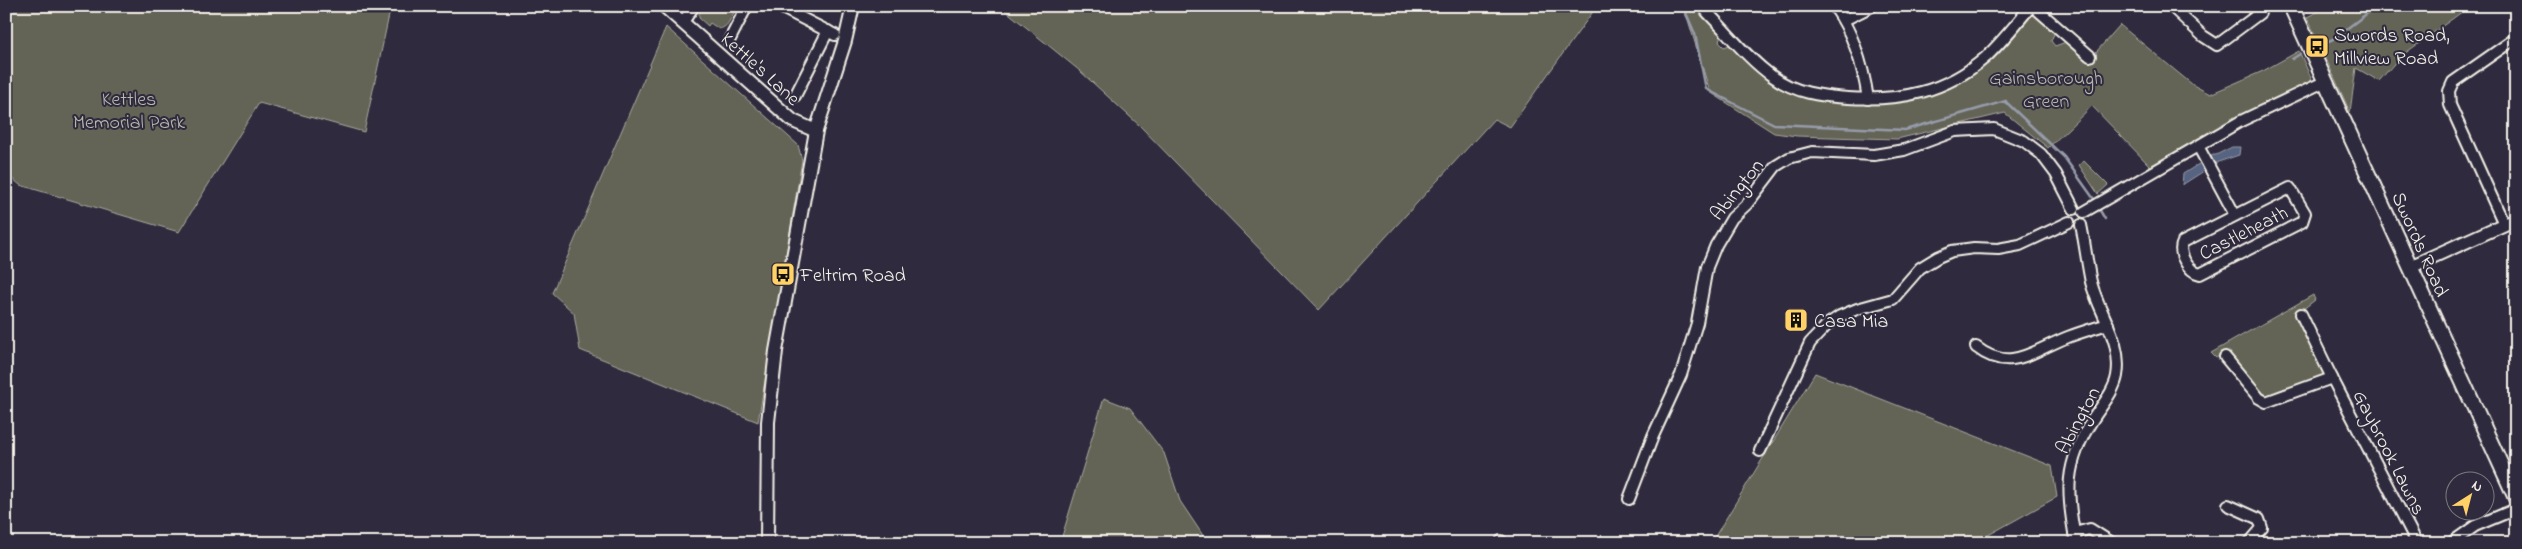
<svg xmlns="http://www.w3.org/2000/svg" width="2522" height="549" viewBox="0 0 2522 549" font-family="'Indie Flower',sans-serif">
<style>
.green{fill:#636456;stroke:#acaa9f}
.water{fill:#576481;stroke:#969caa}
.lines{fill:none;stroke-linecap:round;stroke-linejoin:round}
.stream{stroke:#969caa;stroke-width:2.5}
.minor-casing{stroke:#f4f1e8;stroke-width:14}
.tertiary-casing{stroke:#f4f1e8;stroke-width:16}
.secondary-casing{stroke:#f4f1e8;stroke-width:18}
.minor{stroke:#2f2a3d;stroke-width:10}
.tertiary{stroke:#2f2a3d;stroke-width:12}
.secondary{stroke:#2f2a3d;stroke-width:14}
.labels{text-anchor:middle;stroke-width:4;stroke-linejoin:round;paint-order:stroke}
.poi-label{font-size:20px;fill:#f4f1e8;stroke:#2f2a3d;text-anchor:start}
.street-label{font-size:20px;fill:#f4f1e8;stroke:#2f2a3d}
.park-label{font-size:20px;fill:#bab9ae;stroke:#2f2a3d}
</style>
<rect width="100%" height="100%" fill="#2f2a3d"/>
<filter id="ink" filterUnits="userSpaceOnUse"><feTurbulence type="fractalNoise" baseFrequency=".02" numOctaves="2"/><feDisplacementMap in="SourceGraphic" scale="10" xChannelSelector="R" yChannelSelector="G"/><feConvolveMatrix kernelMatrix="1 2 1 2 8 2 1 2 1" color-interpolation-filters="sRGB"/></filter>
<g filter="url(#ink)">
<g class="green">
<polygon points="6,6 391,6 364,132 259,103 179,232 20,185 6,173"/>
<path d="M704 6H741C730 11 732 27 719 29L710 23 708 26 699 18V14Z"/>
<polygon points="1000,6 1597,6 1510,127 1494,119 1319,310 1139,125 1080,71"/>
<path d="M1681 6H1708L1702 12 1721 33 1719 42 1724 47 1732 44 1780 86 1877 103 1894 102 1923 97 1958 81 2031 15C2040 16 2051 25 2054 34L2051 41 2055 46 2066 42 2089 60 2120 25 2193 85 2210 94 2263 71 2299 51 2312 80 2209 132 2150 166 2092 106 2048 148 2005 113 1897 139 1797 136 1774 133 1710 92 1688 20Z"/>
<polygon points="2329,6 2470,6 2400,57 2379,81 2356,68 2350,112 2307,17"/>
<polygon points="666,27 798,145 802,160 758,422 580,350 574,313 552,293"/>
<polygon points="2084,161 2108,185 2098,194 2079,165"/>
<polygon points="2313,295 2315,300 2298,313 2327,375 2271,398 2264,397 2225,352 2216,358 2211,353"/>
<polygon points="1815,373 2052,466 2057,497 1974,543 1711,543"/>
<polygon points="1104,398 1130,408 1164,453 1180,501 1208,543 1060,543"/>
</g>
<polygon class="water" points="2232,147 2240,147 2239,155 2218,162 2182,185 2183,174 2213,155 2216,155"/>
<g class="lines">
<g class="stream">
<polyline points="1683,6 1695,34 1706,89 1774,124 1905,130 2006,101"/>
<polyline points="2320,45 2333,39 2377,6"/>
<polyline points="2292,59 2300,54"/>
<polyline points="2005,101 2064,157 2096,202"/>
<polyline points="2098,207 2105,219"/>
</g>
<g class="minor-casing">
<g id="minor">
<polyline points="778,6 835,35"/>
<path d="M1834 6C1854 34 1863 65 1868 99"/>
<polyline points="2033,6 2090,56"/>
<polyline points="2171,6 2203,36 2217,45 2260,13"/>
<path d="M1707 12C1728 33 1748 59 1772 76 1795 93 1820 96 1848 98 1900 101 1945 93 1986 57 2002 42 2017 23 2031 6"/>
<polyline points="1844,20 1872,6"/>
<polyline points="683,22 694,6"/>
<polyline points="729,41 747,6"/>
<polyline points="795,96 828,31"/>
<polyline points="2198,146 2235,215"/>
<path d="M2290 188 2305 213 2302 222 2200 274C2188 271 2177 253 2183 242Z"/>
<polyline points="2084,212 2241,121 2326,81"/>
<polyline points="2504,224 2450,105 2449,91 2453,82 2516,38"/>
<path d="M1976 347C2010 374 2034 350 2068 337 2081 332 2095 328 2108 324"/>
<polyline points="2225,357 2259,398 2266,402 2332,378 2301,314"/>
<polyline points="2332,378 2417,543"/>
<polyline points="1760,451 1810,343 1828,324 1840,316 1857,309 1893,299 1920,268 1938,257 1952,251 1974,248 1998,249 2020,245 2069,222"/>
<polyline points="1629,499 1653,436 1681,375 1697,323 1707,267 1716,245 1732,218 1747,204 1776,166 1789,158 1812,152 1874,155 1904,150 1955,131 1994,129 2024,141 2041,154 2056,174 2074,209"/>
<polyline points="2228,505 2259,519 2262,528 2249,543"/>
<polyline points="2074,533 2090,529 2112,543"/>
<polyline points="1501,543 1501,541"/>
<path d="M2076 543C2066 493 2064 464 2093 419 2101 406 2114 392 2117 376 2123 341 2099 314 2091 282 2087 263 2085 244 2081 225"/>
<polyline points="2451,543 2475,526 2516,509"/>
</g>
</g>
<g class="tertiary-casing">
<g id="tertiary">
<polyline points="664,6 793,121 816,131"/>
<polyline points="2410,267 2516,219"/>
<polyline points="767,543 768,422 776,351 816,131 845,41 853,6"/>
</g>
</g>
<g class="secondary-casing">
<polyline id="secondary" points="2291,6 2516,498"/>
</g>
<use href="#minor" class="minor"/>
<use href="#tertiary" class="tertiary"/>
<use href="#secondary" class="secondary"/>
</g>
</g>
<defs>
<g id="bus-square" transform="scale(1.25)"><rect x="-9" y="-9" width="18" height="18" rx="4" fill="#ffd166" stroke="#2f2a3d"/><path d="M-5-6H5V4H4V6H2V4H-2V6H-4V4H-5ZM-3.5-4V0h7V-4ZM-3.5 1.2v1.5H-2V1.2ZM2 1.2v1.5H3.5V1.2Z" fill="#111"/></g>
<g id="building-square" transform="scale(1.25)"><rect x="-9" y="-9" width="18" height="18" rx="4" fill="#ffd166" stroke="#2f2a3d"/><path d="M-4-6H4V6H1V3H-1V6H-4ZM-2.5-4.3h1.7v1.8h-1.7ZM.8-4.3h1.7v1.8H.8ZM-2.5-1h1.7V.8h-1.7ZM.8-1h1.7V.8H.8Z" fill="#111"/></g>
</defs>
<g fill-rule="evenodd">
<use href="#bus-square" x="2317" y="46"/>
<use href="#bus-square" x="783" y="274"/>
<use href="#building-square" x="1796" y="320"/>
</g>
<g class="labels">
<g class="poi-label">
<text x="2334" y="41">Swords Road,<tspan x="2334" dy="23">Millview Road</tspan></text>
<text x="800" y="281">Feltrim Road</text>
<text x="1814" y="327">Casa Mia</text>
</g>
<g class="street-label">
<text transform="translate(761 68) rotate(42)" y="7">Kettle's Lane</text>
<text transform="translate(1736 189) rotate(-51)" y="7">Abington</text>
<text transform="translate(2243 232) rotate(-27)" y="7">Castleheath</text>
<text transform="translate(2421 244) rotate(66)" y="7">Swords Road</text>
<text transform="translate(2077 420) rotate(-62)" y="7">Abington</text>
<text transform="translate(2390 452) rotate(63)" y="7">Gaybrook Lawns</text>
</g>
<g class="park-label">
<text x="2046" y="84">Gainsborough<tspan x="2046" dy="23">Green</tspan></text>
<text x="129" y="105">Kettles<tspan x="129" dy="23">Memorial Park</tspan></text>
</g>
</g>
<rect width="2522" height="549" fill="none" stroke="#2f2a3d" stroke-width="25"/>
<rect x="12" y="12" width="2497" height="524" fill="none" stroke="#f4f1e8" stroke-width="2" filter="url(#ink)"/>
<g transform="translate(2470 496) rotate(36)"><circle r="24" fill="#2f2a3d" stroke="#7e7a81"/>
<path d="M0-4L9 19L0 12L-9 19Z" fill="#ffd166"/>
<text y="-8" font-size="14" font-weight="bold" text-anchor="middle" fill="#f4f1e8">N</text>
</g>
</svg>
